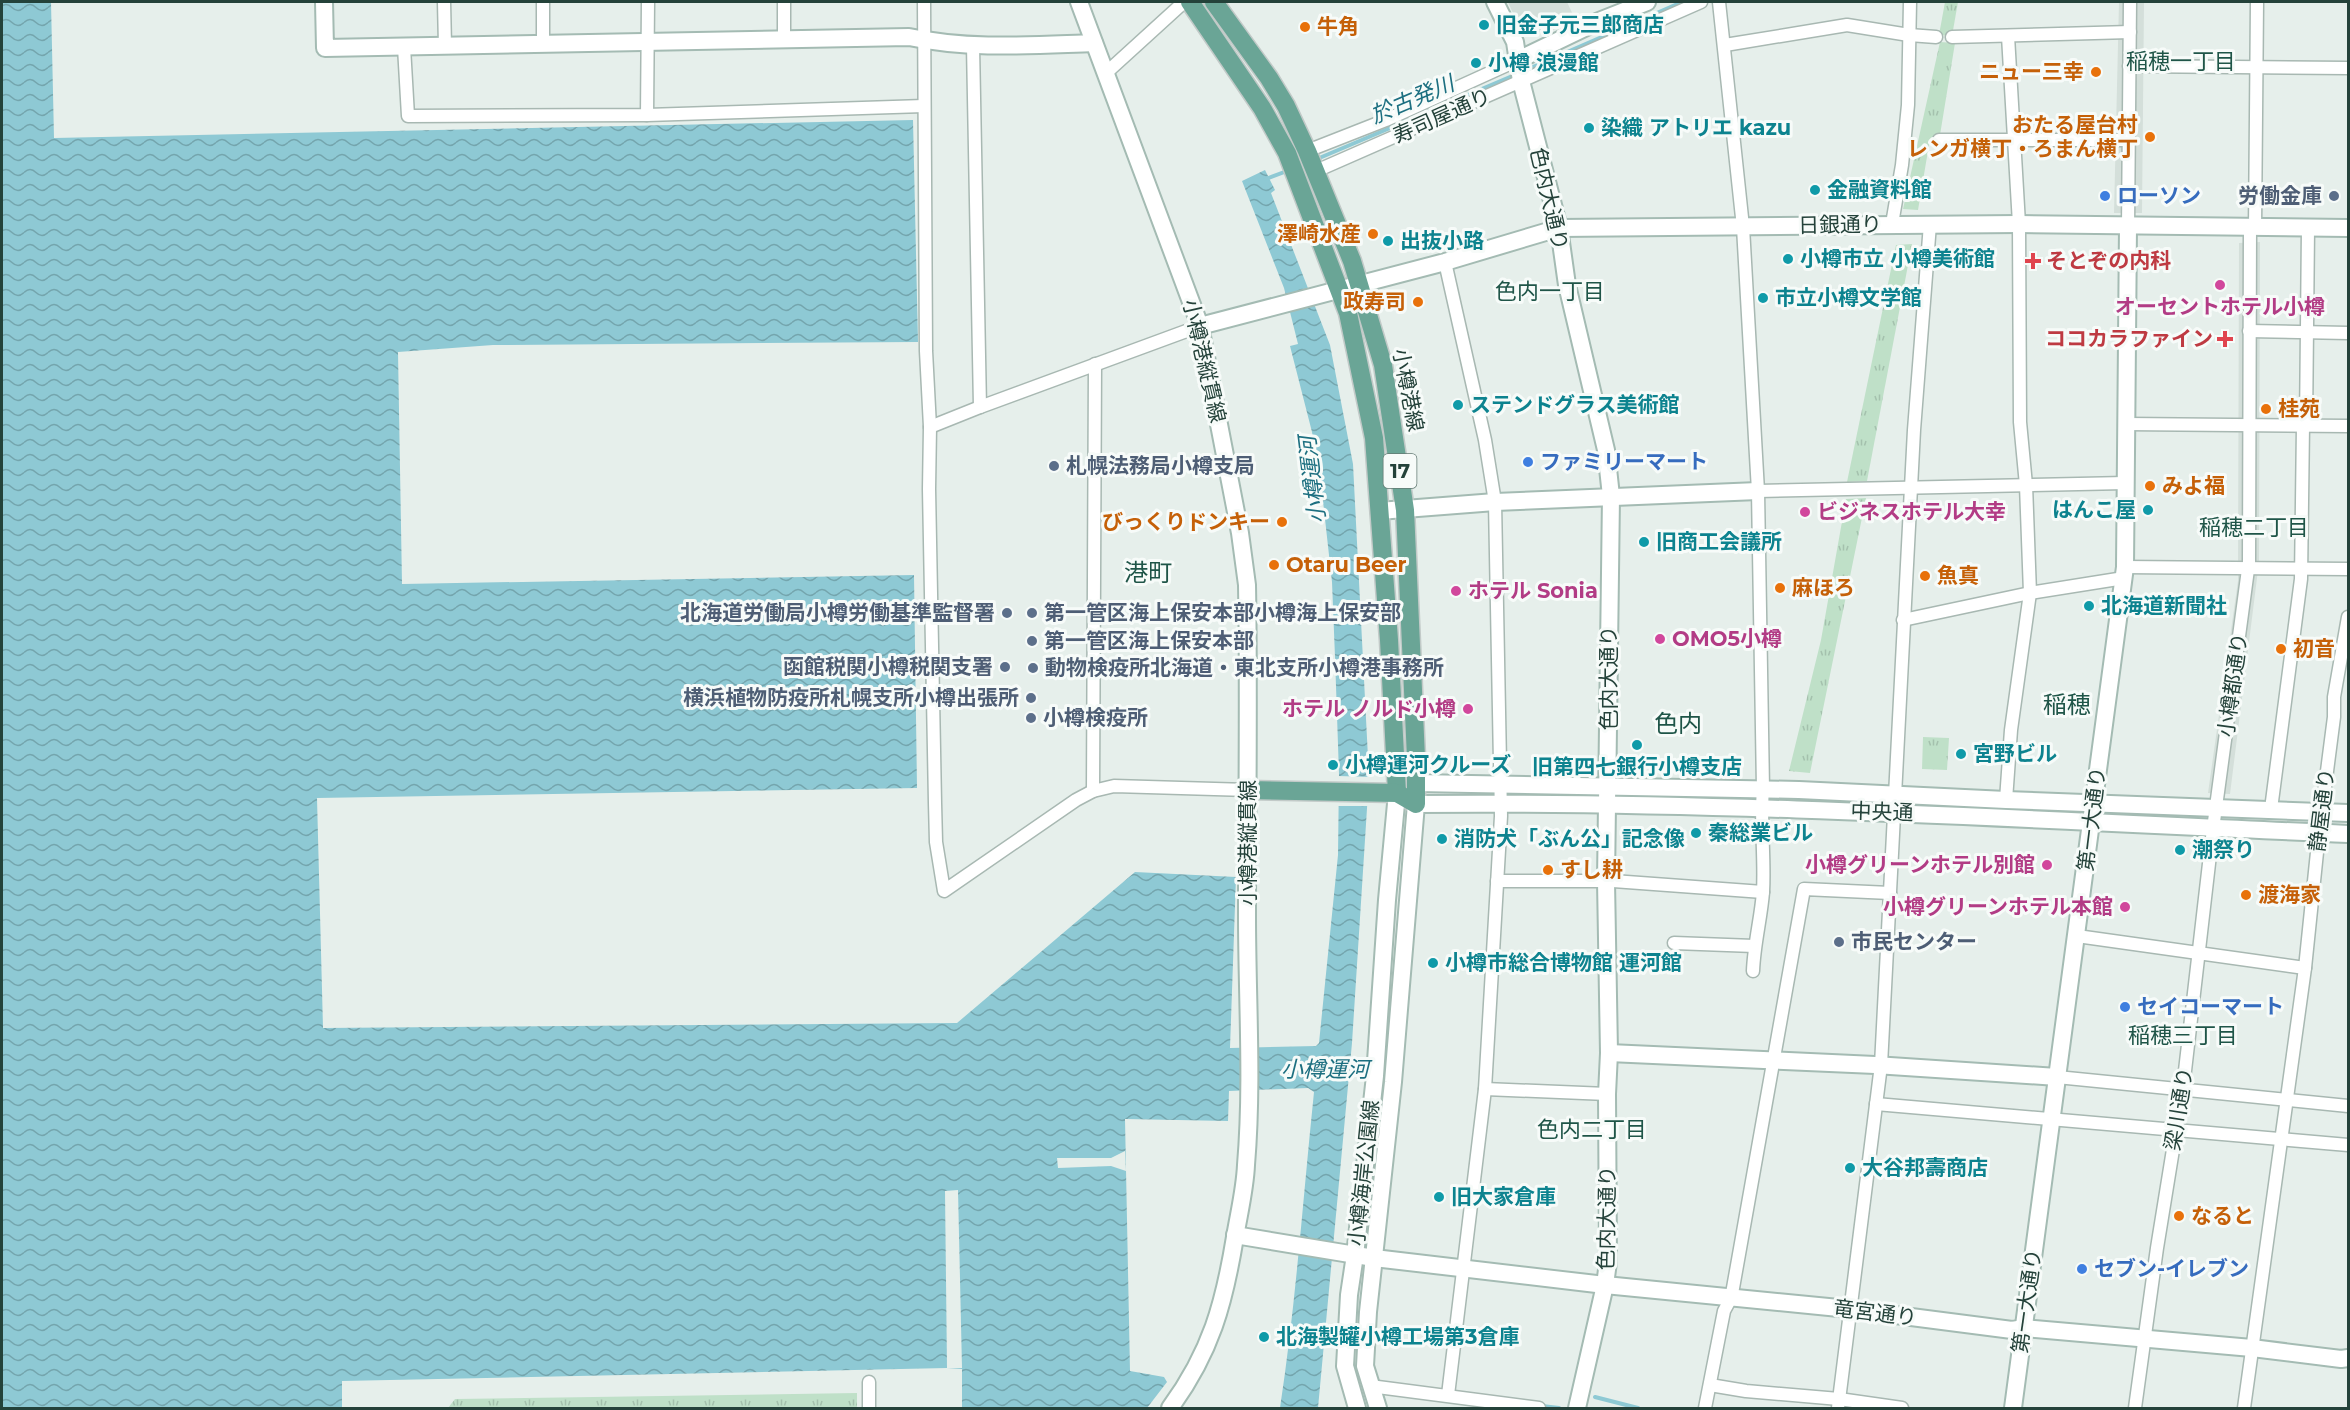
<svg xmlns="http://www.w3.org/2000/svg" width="2350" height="1410" viewBox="0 0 2350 1410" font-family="Montserrat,'Noto Sans JP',sans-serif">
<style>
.built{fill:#d4dfda}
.grass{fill:url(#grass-tufts)}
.water{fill:url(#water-waves)}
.pier{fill:#e6efeb}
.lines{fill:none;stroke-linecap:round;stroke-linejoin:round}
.stream{stroke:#8ec9d4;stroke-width:4}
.street-casing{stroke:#a8b8b2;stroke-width:15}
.secondary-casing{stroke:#a4bbb3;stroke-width:20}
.primary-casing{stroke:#c2cac8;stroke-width:21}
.street{stroke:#fff;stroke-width:12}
.secondary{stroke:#fff;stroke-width:16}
.primary{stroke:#6aa596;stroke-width:18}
.culture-dot{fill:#0f9aa8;stroke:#f7fbf9;stroke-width:2}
.food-dot{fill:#e8710a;stroke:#f7fbf9;stroke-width:2}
.shop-dot{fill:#3f7fe0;stroke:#f7fbf9;stroke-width:2}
.service-dot{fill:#5c6f8a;stroke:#f7fbf9;stroke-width:2}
.health-dot{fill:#e0444e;stroke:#f7fbf9;stroke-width:2}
.hotel-dot{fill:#d1479c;stroke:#f7fbf9;stroke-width:2}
.labels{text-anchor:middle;stroke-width:6;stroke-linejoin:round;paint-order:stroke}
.shield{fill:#f7fbf9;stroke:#637a73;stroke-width:1.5}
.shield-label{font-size:20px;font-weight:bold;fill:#24423a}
.culture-label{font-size:21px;font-weight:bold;fill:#0d838f;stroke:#f7fbf9;text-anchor:start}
.food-label{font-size:21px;font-weight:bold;fill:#c56008;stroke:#f7fbf9;text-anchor:start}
.street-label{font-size:21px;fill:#24423a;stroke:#f7fbf9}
.shop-label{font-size:21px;font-weight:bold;fill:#366cbe;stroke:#f7fbf9;text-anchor:start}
.service-label{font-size:21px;font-weight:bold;fill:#4e5e75;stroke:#f7fbf9;text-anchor:start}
.health-label{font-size:21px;font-weight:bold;fill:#be3a42;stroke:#f7fbf9;text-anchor:start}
.hotel-label{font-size:21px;font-weight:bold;fill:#b23c85;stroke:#f7fbf9;text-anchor:start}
.neighbourhood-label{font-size:22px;fill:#1f5548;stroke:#f7fbf9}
.water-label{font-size:22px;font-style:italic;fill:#1c6f80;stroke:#f7fbf9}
.quarter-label{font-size:24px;fill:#1f5548;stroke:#f7fbf9}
</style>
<defs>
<pattern id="grass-tufts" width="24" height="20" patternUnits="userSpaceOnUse" patternTransform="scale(1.5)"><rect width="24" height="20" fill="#bfe0c8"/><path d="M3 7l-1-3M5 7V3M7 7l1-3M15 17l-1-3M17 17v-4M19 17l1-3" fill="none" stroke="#a4c1ad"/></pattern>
<pattern id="water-waves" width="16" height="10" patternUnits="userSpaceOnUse" patternTransform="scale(1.5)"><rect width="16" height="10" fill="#8ec9d4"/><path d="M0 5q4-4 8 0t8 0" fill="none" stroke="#74a5ad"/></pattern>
</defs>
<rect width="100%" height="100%" fill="#e6efeb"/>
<g class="built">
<polygon points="1508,2 1567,2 1576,21 1545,33 1520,29"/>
<polygon points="2119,2 2144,2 2142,213 2114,213"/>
<polygon points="2260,242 2259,562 2230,794 2208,793 2238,581 2239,243"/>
</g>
<g class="grass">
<polygon points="1945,2 1958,2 1952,36 1939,35"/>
<polygon points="1940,42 1955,43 1940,135 1930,139 1918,210 1903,209"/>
<polygon points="1912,244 1867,481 1847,482 1896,245"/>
<polygon points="1866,498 1810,773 1789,771 1821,640 1846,499"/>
<polygon points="1923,737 1949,738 1947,770 1922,769"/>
<polygon points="857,1393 857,1408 448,1408 455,1399"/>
</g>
<path class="water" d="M2 2H51L54 138 913 120 918 342 493 345 398 352 402 584 914 575 917 788 317 798 323 1028 957 1023 1135 872 1236 877 1230 1048 1316 1046 1319 1043 1338 855 1339 774 1335 657 1332 582 1323 501 1312 432 1290 346 1298 344 1284 288 1242 181 1265 170 1275 190 1271 193 1330 345 1353 464 1369 777 1352 1043 1318 1408H1280C1296 1303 1303 1197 1314 1092L1308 1088 1229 1091 1228 1121 1125 1119 1130 1371 1164 1377 1167 1382 1147 1408H962V1369L947 1368 342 1381V1408H2Z"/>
<g class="pier">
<polygon points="1338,776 1372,777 1371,806 1338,806"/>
<polygon points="1125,1151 1126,1171 1111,1166 1058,1168 1057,1158 1111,1158"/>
<polygon points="958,1190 962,1368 947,1368 945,1191"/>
</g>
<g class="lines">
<g class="stream">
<polyline points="1524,71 1682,2"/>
<polyline points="1317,159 1517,74"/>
<polyline points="1266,179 1287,171"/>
<polyline points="1595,1397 1638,1408"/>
<polyline points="1542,1406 1559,1408"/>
</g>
<g class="street-casing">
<g id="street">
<polyline points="444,2 445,46"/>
<polyline points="543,2 543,44"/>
<polyline points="784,2 784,40"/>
<polyline points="924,2 926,351 930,427 929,489 935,803 936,842 944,891 1076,800 1093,791 1114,786 1248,790"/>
<path d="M1719 2 1743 227 1758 491 1763 789C1760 823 1765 857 1763 892 1761 918 1754 944 1753 971"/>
<polyline points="1952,37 2130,32"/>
<polyline points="1725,45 1847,25 1909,35 1936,37"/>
<polyline points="973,46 980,407"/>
<polyline points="404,47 408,116 647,115 924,106"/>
<polyline points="2129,66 2348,68"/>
<polyline points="1106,73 1184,2"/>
<polyline points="647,115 648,2"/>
<polyline points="1939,140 2128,140"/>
<polyline points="1307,151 1386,120 1518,60"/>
<polyline points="1316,171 1701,2"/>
<polyline points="1892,224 1902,165 1908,105 1910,2"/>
<polyline points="2128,227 2130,2"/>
<polyline points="2255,228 2257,2"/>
<polyline points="1445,262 1485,440 1495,502 1501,816 1485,1089 1448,1395"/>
<polyline points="2249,331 2348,333"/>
<polyline points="2126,424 2348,426"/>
<polyline points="2306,426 2308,228"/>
<polyline points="930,427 980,407 1200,326"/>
<polyline points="1758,491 2125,483"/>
<polyline points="2125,567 2348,569"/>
<polyline points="1903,620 2030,593 2124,578"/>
<polyline points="1093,791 1095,364"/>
<polyline points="2006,800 2011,730 2030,593 2026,485 2020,422 2019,224 2008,36"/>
<polyline points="2271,809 2301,579 2303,425"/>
<polyline points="1497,881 1613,881 1763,892"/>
<polyline points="2077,936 2305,968"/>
<polyline points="1674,943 1754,946"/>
<polyline points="2057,1077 2348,1106"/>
<polyline points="1485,1089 1607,1094"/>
<polyline points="1876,1104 2348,1145"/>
<polyline points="1710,1385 1746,1391 1839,1399 1902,1408"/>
<polyline points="1370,1386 1539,1408"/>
<polyline points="869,1408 869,1382"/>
<polyline points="1705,1408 1724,1311 1731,1298 1733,1288 1804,889 1890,893"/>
<polyline points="1838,1408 1881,1065 1914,430 1930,224"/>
<polyline points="2135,1408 2157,1248 2183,1088 2213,829 2249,562 2250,227"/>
<polyline points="2244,1408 2305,968 2319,833 2334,717 2334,697 2348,617"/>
</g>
</g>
<g class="secondary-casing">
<g id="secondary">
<path d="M324 2 325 48 909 37C970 50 1032 45 1094 43"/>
<path d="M1079 2 1200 326 1240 533 1247 585C1249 695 1247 805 1247 916 1247 999 1253 1082 1246 1165 1245 1189 1239 1213 1235 1237 1224 1304 1211 1352 1170 1408"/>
<polyline points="1495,2 1515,42 1521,81 1559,228 1567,285 1606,450 1611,496 1606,881 1609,1053 1607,1094 1608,1262 1605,1285 1577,1408"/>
<polyline points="1518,60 1599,21 1647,2"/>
<polyline points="1200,326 1445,262 1559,228 2019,224 2348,228"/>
<polyline points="1379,511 1495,502 1758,491"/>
<polyline points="1416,783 1799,790 2006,800 2348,813"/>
<polyline points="1609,1053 1875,1065 2057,1077"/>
<polyline points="1235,1235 1374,1258 1605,1285 1849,1309 2012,1330 2024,1328 2252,1348 2341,1359 2348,1358"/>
<polyline points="1357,1408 1345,1366 1349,1295 1355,1255 1375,1076 1387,900 1397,793"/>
<path d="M1378 1408 1365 1366 1368 1312 1393 1082 1416 804C1727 801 2038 820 2348 834"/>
<polyline points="2013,1408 2125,567 2128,227"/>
</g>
</g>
<g class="primary-casing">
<g id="primary">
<polyline points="1190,2 1262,108 1287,153 1348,313 1374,438 1389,640 1397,793"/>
<polyline points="1214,2 1269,78 1286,106 1307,151 1352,261 1383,365 1405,510 1416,758 1416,804 1397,793 1248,790"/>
</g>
</g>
<use href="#street" class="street"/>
<use href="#secondary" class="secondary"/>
<use href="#primary" class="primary"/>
</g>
<g class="culture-dot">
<circle cx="1484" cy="25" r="6"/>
<circle cx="1476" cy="63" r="6"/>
<circle cx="1589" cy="128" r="6"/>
<circle cx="1815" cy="190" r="6"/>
<circle cx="1388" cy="241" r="6"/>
<circle cx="1788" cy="259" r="6"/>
<circle cx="1763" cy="298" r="6"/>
<circle cx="1458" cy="405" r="6"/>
<circle cx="2148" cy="510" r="6"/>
<circle cx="1644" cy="542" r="6"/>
<circle cx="2089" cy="606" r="6"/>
<circle cx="1637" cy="745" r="6"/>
<circle cx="1961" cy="754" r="6"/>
<circle cx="1333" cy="765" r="6"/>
<circle cx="1696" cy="833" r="6"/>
<circle cx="1442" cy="839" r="6"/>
<circle cx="2180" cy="850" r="6"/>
<circle cx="1433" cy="963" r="6"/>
<circle cx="1850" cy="1168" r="6"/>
<circle cx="1439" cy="1197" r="6"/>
<circle cx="1264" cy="1337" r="6"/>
</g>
<g class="food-dot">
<circle cx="1305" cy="27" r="6"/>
<circle cx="2096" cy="72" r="6"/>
<circle cx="2150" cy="137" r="6"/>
<circle cx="1373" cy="234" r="6"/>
<circle cx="1418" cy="302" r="6"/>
<circle cx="2266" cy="409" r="6"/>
<circle cx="2150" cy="486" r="6"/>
<circle cx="1282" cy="522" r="6"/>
<circle cx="1274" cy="565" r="6"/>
<circle cx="1925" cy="576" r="6"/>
<circle cx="1780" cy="588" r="6"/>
<circle cx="2281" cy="649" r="6"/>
<circle cx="1548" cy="870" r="6"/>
<circle cx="2246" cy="895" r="6"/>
<circle cx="2179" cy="1216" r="6"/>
</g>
<g class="shop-dot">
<circle cx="2105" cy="196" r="6"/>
<circle cx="1528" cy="462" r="6"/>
<circle cx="2125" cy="1007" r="6"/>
<circle cx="2082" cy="1269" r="6"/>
</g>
<g class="service-dot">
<circle cx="2334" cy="196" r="6"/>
<circle cx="1054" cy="466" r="6"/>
<circle cx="1007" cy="613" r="6"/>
<circle cx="1032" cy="613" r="6"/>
<circle cx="1032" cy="641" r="6"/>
<circle cx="1005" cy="667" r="6"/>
<circle cx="1033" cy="668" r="6"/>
<circle cx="1031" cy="698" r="6"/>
<circle cx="1031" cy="718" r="6"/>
<circle cx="1839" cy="942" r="6"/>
</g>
<g class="health-dot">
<path d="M2030 252h6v6h6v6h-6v6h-6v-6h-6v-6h6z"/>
<path d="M2222 330h6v6h6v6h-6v6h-6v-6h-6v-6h6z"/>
</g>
<g class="hotel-dot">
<circle cx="2220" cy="285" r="6"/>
<circle cx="1805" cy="512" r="6"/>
<circle cx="1456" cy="591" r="6"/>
<circle cx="1660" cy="639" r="6"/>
<circle cx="1468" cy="709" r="6"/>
<circle cx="2047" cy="865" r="6"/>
<circle cx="2125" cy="907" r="6"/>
</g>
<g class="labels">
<rect class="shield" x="1383.5" y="454" width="33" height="34" rx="4.5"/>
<g class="shield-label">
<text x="1400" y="478">17</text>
</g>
<g class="culture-label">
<text x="1496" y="32">旧金子元三郎商店</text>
<text x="1488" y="70">小樽 浪漫館</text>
<text x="1601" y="135">染織 アトリエ kazu</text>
<text x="1827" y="197">金融資料館</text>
<text x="1400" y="248">出抜小路</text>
<text x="1800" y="266">小樽市立 小樽美術館</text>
<text x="1775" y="305">市立小樽文学館</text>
<text x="1470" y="412">ステンドグラス美術館</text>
<text x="2136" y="517" text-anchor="end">はんこ屋</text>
<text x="1656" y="549">旧商工会議所</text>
<text x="2101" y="613">北海道新聞社</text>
<text x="1973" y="761">宮野ビル</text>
<text x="1345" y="772">小樽運河クルーズ</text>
<text x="1637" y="774" text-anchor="middle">旧第四七銀行小樽支店</text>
<text x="1708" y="840">秦総業ビル</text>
<text x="1454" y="846">消防犬「ぶん公」記念像</text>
<text x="2192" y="857">潮祭り</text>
<text x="1445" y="970">小樽市総合博物館 運河館</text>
<text x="1862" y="1175">大谷邦壽商店</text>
<text x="1451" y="1204">旧大家倉庫</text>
<text x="1276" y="1344">北海製罐小樽工場第3倉庫</text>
</g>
<g class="food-label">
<text x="1317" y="34">牛角</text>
<text x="2084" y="79" text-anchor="end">ニュー三幸</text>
<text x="2138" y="132" text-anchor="end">おたる屋台村<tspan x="2138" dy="24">レンガ横丁・ろまん横丁</tspan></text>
<text x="1361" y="241" text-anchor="end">澤崎水産</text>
<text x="1406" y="309" text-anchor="end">政寿司</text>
<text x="2278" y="416">桂苑</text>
<text x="2162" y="493">みよ福</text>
<text x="1270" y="529" text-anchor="end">びっくりドンキー</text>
<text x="1286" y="572">Otaru Beer</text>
<text x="1937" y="583">魚真</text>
<text x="1792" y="595">麻ほろ</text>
<text x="2293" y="656">初音</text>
<text x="1560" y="877">すし耕</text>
<text x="2258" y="902">渡海家</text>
<text x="2191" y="1223">なると</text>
</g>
<g class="street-label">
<text transform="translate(1442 116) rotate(-24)" y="7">寿司屋通り</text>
<text transform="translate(1549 199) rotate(77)" y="7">色内大通り</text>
<text transform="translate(1840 225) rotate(-1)" y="7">日銀通り</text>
<text transform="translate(1204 361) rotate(77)" y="7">小樽港縦貫線</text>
<text transform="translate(1408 390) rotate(79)" y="7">小樽港線</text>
<text transform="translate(1609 678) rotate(-90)" y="7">色内大通り</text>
<text transform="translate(2233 685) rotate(-82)" y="7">小樽都通り</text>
<text transform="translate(2322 810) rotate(-83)" y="7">静屋通り</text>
<text transform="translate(1882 812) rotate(2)" y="7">中央通</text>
<text transform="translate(2092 819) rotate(-83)" y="7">第一大通り</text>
<text transform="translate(1248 843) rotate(-90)" y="7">小樽港縦貫線</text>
<text transform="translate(2179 1109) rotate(-81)" y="7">梁川通り</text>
<text transform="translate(1364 1173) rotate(-84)" y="7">小樽海岸公園線</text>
<text transform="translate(1607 1218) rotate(-89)" y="7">色内大通り</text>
<text transform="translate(2027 1301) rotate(-82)" y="7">第一大通り</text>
<text transform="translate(1875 1313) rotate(7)" y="7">竜宮通り</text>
</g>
<g class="shop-label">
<text x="2117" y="203">ローソン</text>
<text x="1540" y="469">ファミリーマート</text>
<text x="2137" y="1014">セイコーマート</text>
<text x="2094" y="1276">セブン-イレブン</text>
</g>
<g class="service-label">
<text x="2322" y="203" text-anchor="end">労働金庫</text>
<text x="1066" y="473">札幌法務局小樽支局</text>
<text x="995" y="620" text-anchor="end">北海道労働局小樽労働基準監督署</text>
<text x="1044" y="620">第一管区海上保安本部小樽海上保安部</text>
<text x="1044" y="648">第一管区海上保安本部</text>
<text x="993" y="674" text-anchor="end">函館税関小樽税関支署</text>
<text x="1045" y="675">動物検疫所北海道・東北支所小樽港事務所</text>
<text x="1019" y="705" text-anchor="end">横浜植物防疫所札幌支所小樽出張所</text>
<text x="1043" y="725">小樽検疫所</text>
<text x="1851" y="949">市民センター</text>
</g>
<g class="health-label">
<text x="2046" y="268">そとぞの内科</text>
<text x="2213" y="346" text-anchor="end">ココカラファイン</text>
</g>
<g class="hotel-label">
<text x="2220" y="314" text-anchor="middle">オーセントホテル小樽</text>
<text x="1817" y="519">ビジネスホテル大幸</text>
<text x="1468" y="598">ホテル Sonia</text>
<text x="1672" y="646">OMO5小樽</text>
<text x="1456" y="716" text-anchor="end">ホテル ノルド小樽</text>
<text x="2035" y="872" text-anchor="end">小樽グリーンホテル別館</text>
<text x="2113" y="914" text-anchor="end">小樽グリーンホテル本館</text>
</g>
<g class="neighbourhood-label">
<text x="2181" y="69">稲穂一丁目</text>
<text x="1550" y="299">色内一丁目</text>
<text x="2254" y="535">稲穂二丁目</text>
<text x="2183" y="1043">稲穂三丁目</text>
<text x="1592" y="1137">色内二丁目</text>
</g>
<g class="water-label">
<text transform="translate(1412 99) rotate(-23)" y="8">於古発川</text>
<text transform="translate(1312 480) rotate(-97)" y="8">小樽運河</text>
<text x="1325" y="1077">小樽運河</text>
</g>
<g class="quarter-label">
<text x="1148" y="581">港町</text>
<text x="2067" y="713">稲穂</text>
<text x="1678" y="732">色内</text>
</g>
</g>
<rect width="2350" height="1410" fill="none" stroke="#24423a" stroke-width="6"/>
</svg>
